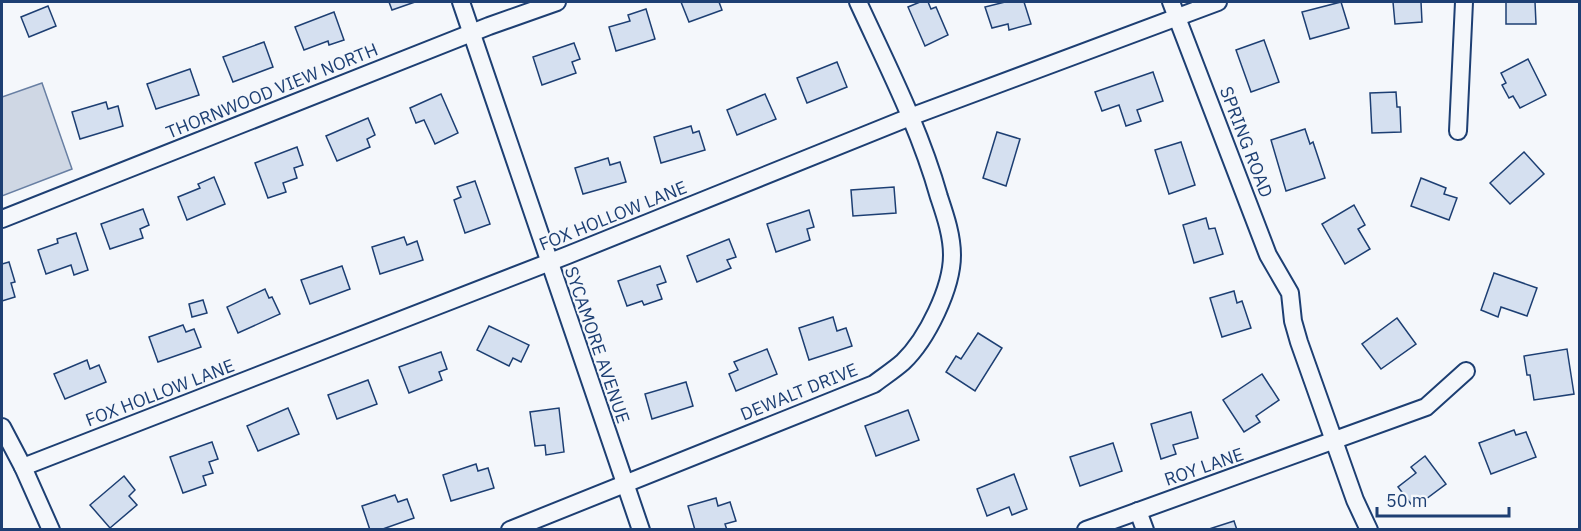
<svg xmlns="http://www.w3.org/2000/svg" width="1581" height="531" viewBox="0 0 1581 531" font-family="'IBM Plex Sans',sans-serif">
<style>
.water{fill:#cfd7e4;stroke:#687fa3;stroke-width:1.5}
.building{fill:#d5e0f0;stroke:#1d3f73;stroke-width:1.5}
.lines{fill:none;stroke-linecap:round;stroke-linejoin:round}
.minor-casing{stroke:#1d3f73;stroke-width:20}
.minor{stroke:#f4f7fb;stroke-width:16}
.labels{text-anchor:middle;stroke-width:4.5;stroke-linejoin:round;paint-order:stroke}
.street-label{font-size:18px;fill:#1d3f73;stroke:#f4f7fb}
</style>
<rect width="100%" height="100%" fill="#f4f7fb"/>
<polygon class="water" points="42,83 72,169 2,196 2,97"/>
<g class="building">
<polygon points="389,2 415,2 392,10"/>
<polygon points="681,2 719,2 722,10 689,22"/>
<polygon points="920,2 928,2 931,9 936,7 948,35 925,46 908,7"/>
<polygon points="1005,2 1024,2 1031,24 1009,30 1008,24 992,28 985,7"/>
<polygon points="1341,2 1349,28 1310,39 1302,12"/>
<polygon points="1393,2 1421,2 1422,22 1395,24"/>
<polygon points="1506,2 1535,2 1536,24 1506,24"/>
<polygon points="48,6 56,26 29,37 21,17"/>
<polygon points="646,9 655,39 616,51 609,27 630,21 628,15"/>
<polygon points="334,12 344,40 329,45 328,41 304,50 295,27"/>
<polygon points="1264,40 1279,82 1251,92 1236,50"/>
<polygon points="264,42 273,67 233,82 223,57"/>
<polygon points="574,43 580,59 572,62 576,73 542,85 533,57"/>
<polygon points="1528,59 1546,95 1520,108 1513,96 1509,98 1502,85 1506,83 1501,73"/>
<polygon points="837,62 847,87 807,103 797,78"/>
<polygon points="190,69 199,95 156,109 147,84"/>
<polygon points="1153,72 1163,101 1137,110 1141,121 1126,126 1119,105 1102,111 1095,92"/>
<polygon points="1396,92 1397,107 1400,107 1401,132 1372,133 1370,93"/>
<polygon points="441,94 458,133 435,144 424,120 416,123 410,108"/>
<polygon points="765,94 776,119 737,135 727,110"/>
<polygon points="106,102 108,109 118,106 123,126 80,139 72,112"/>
<polygon points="368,118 375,135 367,139 370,147 337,161 326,136"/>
<polygon points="691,126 693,133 699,131 705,150 661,163 654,137"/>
<polygon points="1305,129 1310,144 1313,142 1325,178 1286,191 1271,140"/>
<polygon points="997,132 1020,139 1006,186 983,178"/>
<polygon points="1181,142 1195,185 1169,194 1155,150"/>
<polygon points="297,147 303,165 294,168 297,178 283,183 286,192 268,198 255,163"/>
<polygon points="1524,152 1544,174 1510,204 1490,183"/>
<polygon points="608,158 610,165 620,162 626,182 583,194 575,168"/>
<polygon points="214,177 225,204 187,220 178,197 200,188 198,184"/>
<polygon points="1421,178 1446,188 1444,194 1457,198 1449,220 1411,206"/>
<polygon points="475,181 490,224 465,233 454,200 461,197 457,187"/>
<polygon points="894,187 896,213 853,216 851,190"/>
<polygon points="1354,205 1365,225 1358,229 1370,249 1345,264 1322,224"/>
<polygon points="143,209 149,225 140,229 143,238 110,249 101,224"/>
<polygon points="809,210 814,227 807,229 810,240 776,252 767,224"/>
<polygon points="1206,218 1209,229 1215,228 1223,254 1194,263 1183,225"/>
<polygon points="76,233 88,270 74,275 71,265 46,274 38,250 58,243 57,239"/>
<polygon points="404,237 407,245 417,241 423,260 380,274 372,247"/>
<polygon points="729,239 736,257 727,260 731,268 697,282 687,256"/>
<polygon points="9,262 15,282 11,283 15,297 2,301 2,264"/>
<polygon points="342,266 350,289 310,304 301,280"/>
<polygon points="660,266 666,282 657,285 662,299 644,305 642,301 627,306 618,281"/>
<polygon points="1494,273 1537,288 1527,316 1501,307 1498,317 1481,310"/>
<polygon points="265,289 269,298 272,297 280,314 238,333 227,307"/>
<polygon points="1234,291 1237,303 1242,301 1251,328 1222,337 1210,298"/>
<polygon points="203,300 207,313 192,317 189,304"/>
<polygon points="833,317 837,331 846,328 852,346 809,360 799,328"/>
<polygon points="1397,318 1416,344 1381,369 1362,344"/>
<polygon points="183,325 186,332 194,329 201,347 158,362 149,337"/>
<polygon points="489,326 529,345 521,362 513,358 509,366 477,350"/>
<polygon points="978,333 1002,348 975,391 946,372 956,356 961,359"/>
<polygon points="767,349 777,374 736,391 729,374 738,370 734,362"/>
<polygon points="1567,349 1574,394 1534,400 1530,375 1527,375 1524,356"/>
<polygon points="441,352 447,369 439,372 442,380 409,393 399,367"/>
<polygon points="87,360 90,369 99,365 106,382 65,399 54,374"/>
<polygon points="1262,374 1279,400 1256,416 1260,422 1244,432 1223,400"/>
<polygon points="368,380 377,404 337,419 328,395"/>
<polygon points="686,382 693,406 652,419 645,394"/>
<polygon points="288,408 299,434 258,451 247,426"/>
<polygon points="559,408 564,452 546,455 545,445 535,446 530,412"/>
<polygon points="908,410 919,440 876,456 865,426"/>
<polygon points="1191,412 1198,438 1173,445 1176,454 1161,459 1151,424"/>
<polygon points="1514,430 1516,435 1526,432 1536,457 1491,474 1479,443"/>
<polygon points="212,442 218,459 209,462 213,473 203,476 206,485 183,493 170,457"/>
<polygon points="1113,443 1122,471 1080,486 1070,457"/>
<polygon points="1425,456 1446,484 1414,508 1398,487 1416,473 1411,467"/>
<polygon points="476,464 478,471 488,468 494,488 451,501 443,475"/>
<polygon points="1014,474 1027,509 1012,515 1009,507 987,516 977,489"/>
<polygon points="124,476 135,490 129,496 137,505 110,528 90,505"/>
<polygon points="395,495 398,502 407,499 414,518 380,530 370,530 362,506"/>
<polygon points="716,498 718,506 730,502 736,521 725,524 727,530 695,530 688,506"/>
<polygon points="1234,521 1237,530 1206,530"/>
</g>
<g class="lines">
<g class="minor-casing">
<g id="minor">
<polyline points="461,2 641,530"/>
<polyline points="1171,2 1268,255 1290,293 1293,321 1299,342 1355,500 1369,530"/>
<polyline points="1458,131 1464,2"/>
<polyline points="2,219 489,26 557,2"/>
<polyline points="2,427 23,467 51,530"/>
<polyline points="23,467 568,255 910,117 1218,2"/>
<polyline points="1138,511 1145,530"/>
<path d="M510 530 874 384C883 377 894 370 903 362 927 339 952 288 952 255 952 235 945 215 939 197 920 129 887 65 858 2"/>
<polyline points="1086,530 1426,407 1466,371"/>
</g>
</g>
<use href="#minor" class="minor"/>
</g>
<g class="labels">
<g class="street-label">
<text transform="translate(272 91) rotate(-22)" y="6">THORNWOOD VIEW NORTH</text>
<text transform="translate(1246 142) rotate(69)" y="6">SPRING ROAD</text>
<text transform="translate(613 216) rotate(-22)" y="6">FOX HOLLOW LANE</text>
<text transform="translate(597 345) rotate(71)" y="6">SYCAMORE AVENUE</text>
<text transform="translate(799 392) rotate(-22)" y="6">DEWALT DRIVE</text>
<text transform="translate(160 393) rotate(-21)" y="6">FOX HOLLOW LANE</text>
<text transform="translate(1204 467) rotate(-19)" y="6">ROY LANE</text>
</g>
</g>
<rect width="1581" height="531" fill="none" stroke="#1d3f73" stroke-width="6"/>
<path d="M1377 507v9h132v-9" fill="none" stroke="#1d3f73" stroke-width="3"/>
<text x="1386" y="507" font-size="18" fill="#1d3f73" stroke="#f4f7fb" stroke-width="4.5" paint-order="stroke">50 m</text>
</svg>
